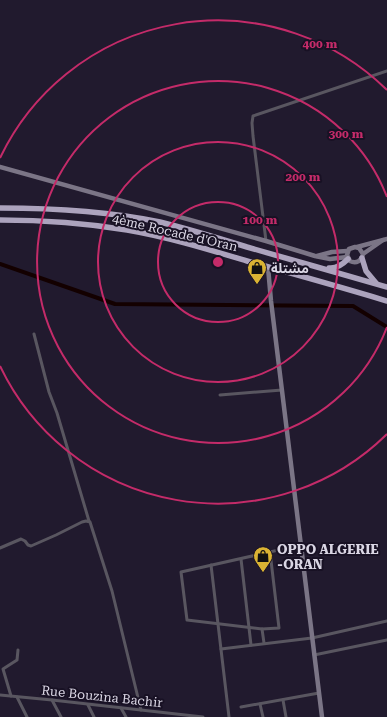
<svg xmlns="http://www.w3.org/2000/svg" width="387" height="717" viewBox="0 0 387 717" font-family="'Roboto Serif','Noto Sans Arabic',serif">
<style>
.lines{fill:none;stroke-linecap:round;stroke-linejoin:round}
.canal{stroke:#130000;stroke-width:4}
.street{stroke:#595660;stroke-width:3}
.secondary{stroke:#7b7586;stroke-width:4.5}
.highway{stroke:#aca3bd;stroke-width:5.5}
.ring{fill:none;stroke:#c42b69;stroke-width:2}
.labels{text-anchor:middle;stroke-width:4;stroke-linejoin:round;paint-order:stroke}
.street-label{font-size:13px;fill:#dad6e4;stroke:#181124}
.poi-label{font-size:13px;font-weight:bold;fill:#dad6e4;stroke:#181124;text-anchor:start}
.centre{fill:#c42b69;stroke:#181124;stroke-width:2}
.ring-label{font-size:12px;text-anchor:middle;font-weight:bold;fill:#c42b69;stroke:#181124;stroke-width:4;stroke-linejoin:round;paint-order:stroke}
</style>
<rect width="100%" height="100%" fill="#211a2e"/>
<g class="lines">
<polyline class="canal" points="0,264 115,304 353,306 387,327"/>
<g class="street">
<polyline points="266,241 253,136 252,123 253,116 387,71"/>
<polyline points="34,334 49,392 57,413 89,521"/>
<polyline points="220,395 282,390"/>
<polyline points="0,548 21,539 25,541 28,545 31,546 56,535 82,522 86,521 90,522 112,591 141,710"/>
<path d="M270 552 279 628 262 629 187 620 181 572C221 563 261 554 301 545"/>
<polyline points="241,559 251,645"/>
<polyline points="211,565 229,717"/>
<polyline points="262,629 264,643"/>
<polyline points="221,649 312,638 387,621"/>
<polyline points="314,655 387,640"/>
<polyline points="0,695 52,700 203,717"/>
<polyline points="11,696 3,669 17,660 18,650"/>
<polyline points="17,697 27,717"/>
<polyline points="52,700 61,717"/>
<polyline points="283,700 286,717"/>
<polyline points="260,704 263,717"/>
<polyline points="88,705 94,717"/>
<polyline points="241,707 319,693"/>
<polyline points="121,708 126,717"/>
</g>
<g class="secondary">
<polyline points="0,167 266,241 315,256 330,259 347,257"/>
<polyline points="357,247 387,239"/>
<path d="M363 254 359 248 355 247 349 249 347 255 350 261C356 264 362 261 363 254L383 240"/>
<polyline points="317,256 332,252 347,251"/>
<polyline points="268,267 271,301 322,717"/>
</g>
<g class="highway">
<path d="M0 208C54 208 107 211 160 222 189 229 218 238 247 247 294 260 340 274 387 287"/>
<path d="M0 220C42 220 85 223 127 230 168 237 207 249 247 261 294 274 340 287 387 301"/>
<polyline points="362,258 366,271 376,283"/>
<path d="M329 268C337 269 343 264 348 259"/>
</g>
</g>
<g class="ring">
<circle cx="218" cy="262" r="60"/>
<circle cx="218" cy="262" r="120"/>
<path d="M387 327A181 181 0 1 1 387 197"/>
<path d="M387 434A241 241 0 0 1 0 366M0 158A241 241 0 0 1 387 90"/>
</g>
<defs>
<g id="shop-pin" transform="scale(1)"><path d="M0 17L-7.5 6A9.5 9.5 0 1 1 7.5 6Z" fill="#dab333" stroke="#181124"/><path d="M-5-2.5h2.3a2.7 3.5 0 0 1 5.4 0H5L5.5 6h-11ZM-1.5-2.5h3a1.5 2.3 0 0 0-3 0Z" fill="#111"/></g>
</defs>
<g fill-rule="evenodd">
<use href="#shop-pin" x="257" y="268"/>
<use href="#shop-pin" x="263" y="556"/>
</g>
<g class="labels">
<g class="street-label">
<text transform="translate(175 232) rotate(13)" y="5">4ème Rocade d'Oran</text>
<text transform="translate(102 696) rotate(6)" y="5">Rue Bouzina Bachir</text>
</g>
<g class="poi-label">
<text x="271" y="273">مشتلة</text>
<text x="277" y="554">OPPO ALGERIE<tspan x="277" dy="15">-ORAN</tspan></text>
</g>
</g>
<circle cx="218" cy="262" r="6" class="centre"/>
<g class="ring-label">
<text x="320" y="48">400 m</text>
<text x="346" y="138">300 m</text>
<text x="303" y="181">200 m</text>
<text x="260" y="224">100 m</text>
</g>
</svg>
